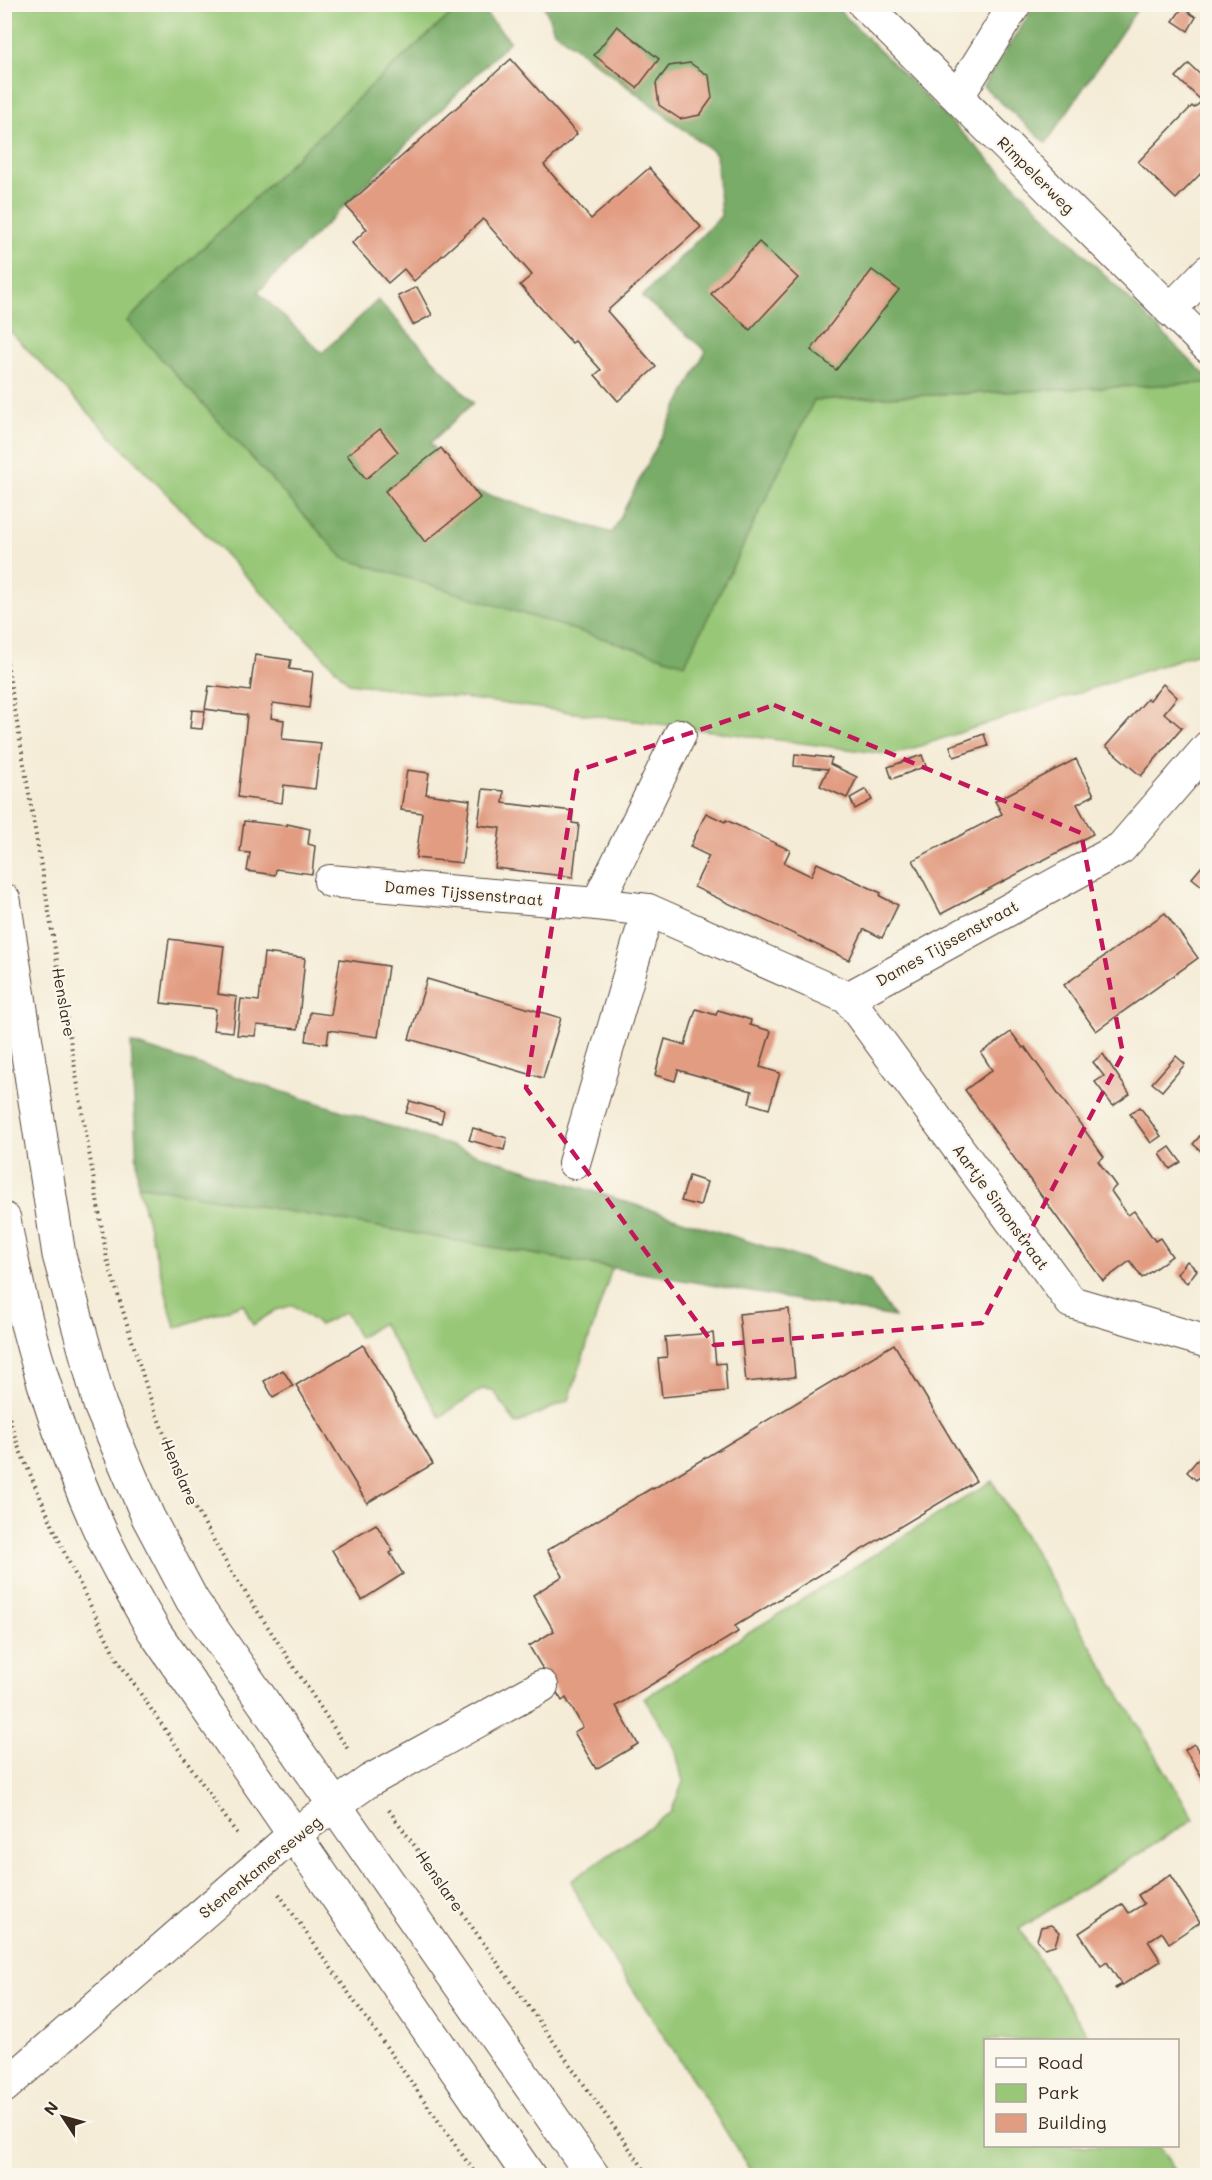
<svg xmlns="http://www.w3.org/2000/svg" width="1212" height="2180" viewBox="0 0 1212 2180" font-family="Mali,sans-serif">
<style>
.green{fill:#97c777;stroke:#69784a;stroke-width:1.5}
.forest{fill:#79ac68;stroke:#5a6b43;stroke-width:1.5}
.building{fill:#e29c82}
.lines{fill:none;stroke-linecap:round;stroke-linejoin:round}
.minor-casing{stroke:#57473a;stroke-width:34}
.tertiary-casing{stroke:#57473a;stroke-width:35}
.path{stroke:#57473a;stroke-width:4;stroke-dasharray:1.5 4.5;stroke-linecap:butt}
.minor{stroke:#fff;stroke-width:32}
.tertiary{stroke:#fff;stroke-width:33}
.marked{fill:none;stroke:#c2185b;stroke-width:4.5;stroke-dasharray:12 8;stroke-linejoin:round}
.labels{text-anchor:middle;stroke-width:4.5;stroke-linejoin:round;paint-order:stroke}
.street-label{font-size:16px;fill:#3b2a1e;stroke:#fbf7ec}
</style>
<rect width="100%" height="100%" fill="#fbf7ec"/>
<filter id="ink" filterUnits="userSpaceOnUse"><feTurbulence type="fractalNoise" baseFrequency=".0167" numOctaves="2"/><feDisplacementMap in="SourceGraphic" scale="12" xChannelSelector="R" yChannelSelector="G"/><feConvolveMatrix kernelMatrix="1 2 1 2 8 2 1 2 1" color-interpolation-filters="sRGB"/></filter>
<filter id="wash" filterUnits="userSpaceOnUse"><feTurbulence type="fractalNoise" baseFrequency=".008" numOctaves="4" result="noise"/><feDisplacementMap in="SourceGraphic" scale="24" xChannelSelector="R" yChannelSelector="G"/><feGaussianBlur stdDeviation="1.35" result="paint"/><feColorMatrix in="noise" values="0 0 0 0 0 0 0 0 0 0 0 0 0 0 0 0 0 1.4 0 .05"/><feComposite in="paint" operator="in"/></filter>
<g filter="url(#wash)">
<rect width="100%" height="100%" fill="#f4ecd7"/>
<g class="green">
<polygon points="4,5 461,5 370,87 127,321 685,664 814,400 1207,383 1207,650 893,755 349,683 5,326"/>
<polygon points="138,1185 612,1268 569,1400 516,1424 493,1390 482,1389 440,1417 382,1323 359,1338 345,1312 320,1325 293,1305 276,1310 253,1325 243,1304 175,1328"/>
<polygon points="992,1481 1194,1819 1019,1929 1091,2040 986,2040 986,2146 1159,2146 1178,2175 753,2175 705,2098 595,1932 571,1881 671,1812 683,1782 675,1748 644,1698"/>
</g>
<g class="forest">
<polygon points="461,5 478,5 510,41 258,292 322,353 378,300 473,403 430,443 469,489 612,533 706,351 642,297 721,216 716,154 554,31 544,5 834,5 1207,377 1207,383 814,400 685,664 343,558 127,321 370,87"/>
<polygon points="1035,5 1140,5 1046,143 983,86"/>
<polygon points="131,1043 869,1280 894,1317 138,1185"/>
</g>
<g id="blocks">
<g class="building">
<polygon points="1182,8 1196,17 1188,31 1173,21"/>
<polygon points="617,26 659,59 637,88 594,55"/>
<polygon points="511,59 577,134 544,165 591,219 649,168 701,227 607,311 656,367 618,401 595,375 601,370 575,341 572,343 520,285 532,275 483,219 414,281 404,269 388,283 352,243 367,229 346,206"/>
<polygon points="690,63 709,76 712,98 700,115 680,119 659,105 656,83 669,66"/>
<polygon points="1189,64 1208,82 1208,110 1202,116 1208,120 1208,166 1176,199 1138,162 1192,106 1194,108 1202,101 1176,77"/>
<polygon points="759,242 798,278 750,330 711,294"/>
<polygon points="872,270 899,290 836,370 811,350"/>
<polygon points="417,287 432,315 413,325 398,296"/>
<polygon points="380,429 398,452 366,479 347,455"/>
<polygon points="441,448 480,498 425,542 385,491"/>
<polygon points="255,655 291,660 289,669 313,672 309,708 273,703 271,718 284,720 282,739 321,743 315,789 284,785 282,803 238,797 247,715 205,709 209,686 250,691"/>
<polygon points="1163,684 1177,697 1164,713 1182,728 1141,776 1106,746 1147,699 1150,700"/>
<polygon points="192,710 205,711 202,729 190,728"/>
<polygon points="984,734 988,746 954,757 950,746"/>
<polygon points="795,754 832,758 830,764 857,777 847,798 820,786 828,769 794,766"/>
<polygon points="922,755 926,766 892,779 888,767"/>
<polygon points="1076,759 1094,795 1077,804 1093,834 941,914 913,860 1002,814 995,801"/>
<polygon points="407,770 429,773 426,794 470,800 462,863 416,858 422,813 401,810"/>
<polygon points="483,789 504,791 503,803 573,811 572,823 579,824 573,877 495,868 500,828 478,825"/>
<polygon points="866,789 872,800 855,809 850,798"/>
<polygon points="706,813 725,822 726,820 790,850 784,863 811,876 817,863 881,893 880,896 898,905 882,938 864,929 849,960 694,887 709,856 690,847"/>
<polygon points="244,821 287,826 287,824 310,829 308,844 315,846 312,874 276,869 275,875 247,871 250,853 240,852"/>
<polygon points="1208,859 1208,891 1192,878"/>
<polygon points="1165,913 1198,958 1096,1031 1064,985"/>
<polygon points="169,939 224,946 218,994 237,997 233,1032 213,1030 216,1009 161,1003"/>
<polygon points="264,953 305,958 298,1029 257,1025 255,1036 237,1035 241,999 259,1001"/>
<polygon points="340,959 388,966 378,1037 329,1030 327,1044 306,1041 310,1012 331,1015"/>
<polygon points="427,979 561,1018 543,1078 409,1039"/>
<polygon points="696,1009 716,1015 718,1010 735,1015 751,1020 750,1025 771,1031 760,1067 780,1073 769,1109 749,1103 752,1091 678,1070 675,1081 655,1075 665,1039 685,1045"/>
<polygon points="1011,1032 1023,1048 1025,1047 1104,1157 1098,1161 1116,1186 1111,1191 1128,1215 1134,1211 1155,1241 1160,1238 1172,1256 1142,1278 1130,1261 1103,1281 965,1090 992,1070 981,1053"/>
<polygon points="1103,1054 1130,1094 1113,1106 1095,1082 1104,1076 1093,1062"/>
<polygon points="1176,1056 1185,1064 1162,1091 1152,1083"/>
<polygon points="410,1101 444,1111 441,1123 406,1113"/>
<polygon points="1140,1107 1161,1136 1151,1143 1130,1114"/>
<polygon points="1208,1123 1208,1157 1193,1144 1206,1129 1204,1127"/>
<polygon points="473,1128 507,1138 504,1150 469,1140"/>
<polygon points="1170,1147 1181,1162 1170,1169 1160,1154"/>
<polygon points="689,1176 707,1182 700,1206 681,1201"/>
<polygon points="1187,1261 1197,1270 1187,1283 1177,1274"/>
<polygon points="789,1309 795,1377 746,1382 739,1314"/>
<polygon points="713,1333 716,1364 725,1363 727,1391 662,1397 658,1358 667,1357 665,1337"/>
<polygon points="894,1344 976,1481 735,1626 738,1632 616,1706 638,1744 596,1769 574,1732 583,1727 566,1698 562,1701 529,1646 554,1631 533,1595 563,1576 547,1550 652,1488 653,1489"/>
<polygon points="363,1345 433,1464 367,1503 296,1385"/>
<polygon points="283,1370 293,1386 273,1397 264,1381"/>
<polygon points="1199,1458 1208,1466 1196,1480 1187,1472"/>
<polygon points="376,1524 393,1551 390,1553 403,1574 362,1600 332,1550"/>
<polygon points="1194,1744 1208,1764 1208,1778 1204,1780 1185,1750"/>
<polygon points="1170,1875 1200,1922 1169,1943 1162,1932 1148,1941 1161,1961 1116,1989 1115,1988 1121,1984 1107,1962 1101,1966 1079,1933 1123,1904 1129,1913 1144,1904 1138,1895"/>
<polygon points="1051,1925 1059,1932 1055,1945 1045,1948 1037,1940 1041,1927"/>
</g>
</g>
</g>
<g filter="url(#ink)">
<use href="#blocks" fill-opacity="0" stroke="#57473a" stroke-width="1.5"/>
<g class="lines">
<g class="minor-casing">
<g id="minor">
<polyline points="864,4 1208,347"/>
<polyline points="958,96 1015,4"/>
<polyline points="1170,310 1208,271"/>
<polyline points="330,881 597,904 648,910 848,998 1121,848 1208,747"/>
<polyline points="597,904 680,735"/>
<polyline points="848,998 1071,1302 1208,1342"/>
<polyline points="574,1163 648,910"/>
<polyline points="4,2087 293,1835 369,1781 542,1686"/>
</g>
</g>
<g class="tertiary-casing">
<g id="tertiary">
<polyline points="4,900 59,1255 100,1405 148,1517 192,1600 593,2176"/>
<path d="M4 1219C23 1326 57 1440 104 1539 119 1571 137 1601 154 1631L529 2176"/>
</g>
</g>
<g class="path">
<polyline points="4,645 107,1259 148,1392 186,1491 228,1566 349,1751"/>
<polyline points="4,1401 18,1446 65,1554 118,1661 237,1834"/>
<polyline points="389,1810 649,2176"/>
<polyline points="279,1894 477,2176"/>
</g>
<use href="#minor" class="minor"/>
<use href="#tertiary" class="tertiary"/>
</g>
</g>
<path class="marked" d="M774 705 1081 833 1123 1054 982 1323 714 1345 526 1088 577 771Z"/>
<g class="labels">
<g class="street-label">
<text transform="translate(1036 175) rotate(45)" y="6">Rimpelerweg</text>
<text transform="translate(464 893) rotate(5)" y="6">Dames Tijssenstraat</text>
<text transform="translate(947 943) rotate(-29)" y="6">Dames Tijssenstraat</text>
<text transform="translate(64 1002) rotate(80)" y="6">Henslare</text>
<text transform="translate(1001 1207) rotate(54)" y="6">Aartje Simonstraat</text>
<text transform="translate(180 1472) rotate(67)" y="6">Henslare</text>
<text transform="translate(260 1867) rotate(-39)" y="6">Stenenkamerseweg</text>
<text transform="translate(440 1881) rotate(55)" y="6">Henslare</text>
</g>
</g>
<rect width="1212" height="2180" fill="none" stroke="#fbf7ec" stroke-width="24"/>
<rect x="984" y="2039" width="195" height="108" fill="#fbf7ec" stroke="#aea59a" stroke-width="1.5"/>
<rect x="996" y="2058" width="30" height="9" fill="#ffffff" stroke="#aea59a" stroke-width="1.5"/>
<text x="1038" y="2069" font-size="18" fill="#3b2a1e">Road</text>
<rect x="996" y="2084" width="30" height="18" fill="#97c777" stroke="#aea59a" stroke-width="1.5"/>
<text x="1038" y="2099" font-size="18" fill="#3b2a1e">Park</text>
<rect x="996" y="2114" width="30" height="18" fill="#e29c82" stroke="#aea59a" stroke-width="1.5"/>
<text x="1038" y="2129" font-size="18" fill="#3b2a1e">Building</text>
<g transform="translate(63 2117) rotate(306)" stroke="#fbf7ec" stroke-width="4.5" paint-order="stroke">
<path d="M0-4.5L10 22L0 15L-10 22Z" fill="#3b2a1e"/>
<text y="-9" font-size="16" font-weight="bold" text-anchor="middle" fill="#3b2a1e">N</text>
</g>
</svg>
